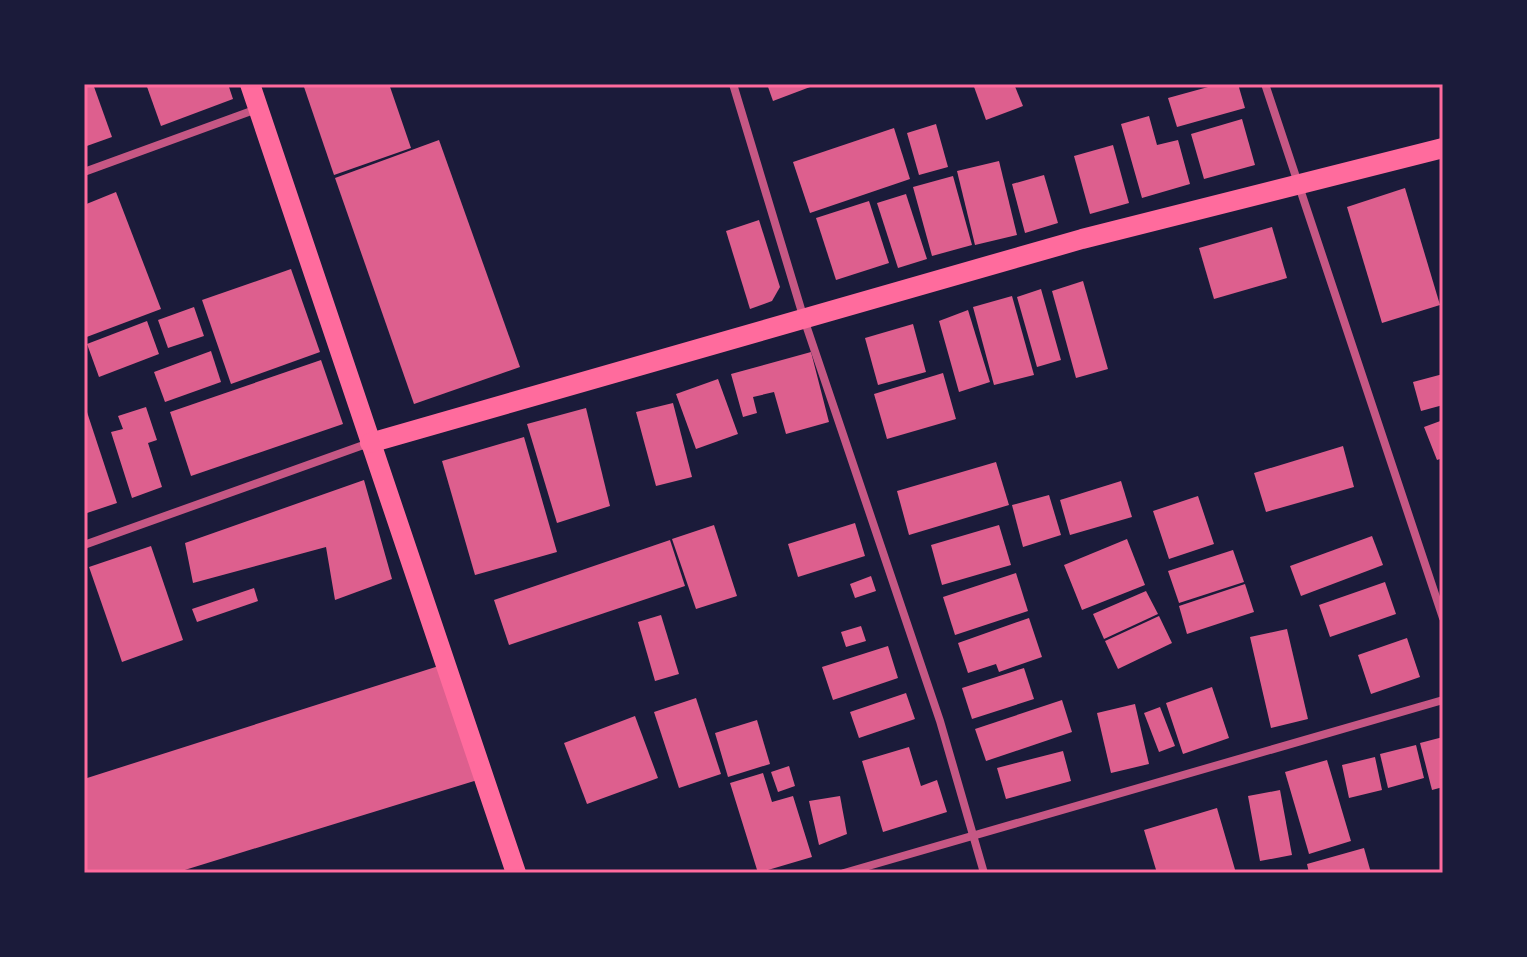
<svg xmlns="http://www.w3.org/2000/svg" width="1527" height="957" viewBox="0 0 1527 957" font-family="Manrope,sans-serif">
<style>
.building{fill:#dd5f8e}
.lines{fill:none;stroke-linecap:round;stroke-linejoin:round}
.minor{stroke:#c65784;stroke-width:8}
.primary{stroke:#ff6b9d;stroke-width:20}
.neatline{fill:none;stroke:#ff6b9d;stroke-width:3}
</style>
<rect width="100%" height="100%" fill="#1b1b3a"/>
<g class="building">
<polygon points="84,84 93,84 112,137 84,147"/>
<polygon points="146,84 228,84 233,99 161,126"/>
<polygon points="303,84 389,84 411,148 334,175"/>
<polygon points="767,84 818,84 773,101"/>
<polygon points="973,84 1014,84 1023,106 986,120"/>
<polygon points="1219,84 1238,84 1245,108 1177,127 1168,98"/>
<polygon points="1149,116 1157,145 1178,140 1190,184 1142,198 1121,124"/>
<polygon points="1242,119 1255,165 1204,179 1191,134"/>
<polygon points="936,124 948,167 919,175 907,133"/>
<polygon points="894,128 910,179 810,213 793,162"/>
<polygon points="439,140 520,367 414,404 335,178"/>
<polygon points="1113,145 1129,203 1090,214 1074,156"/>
<polygon points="999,161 1017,235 975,245 957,171"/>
<polygon points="1044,175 1058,223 1025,233 1012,184"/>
<polygon points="953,176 972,245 932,256 913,187"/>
<polygon points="1405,188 1440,305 1382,323 1347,207"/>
<polygon points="116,192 161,309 84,338 84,205"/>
<polygon points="906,194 927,259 898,268 877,203"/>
<polygon points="869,201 889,263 836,280 816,218"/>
<polygon points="759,220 780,287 772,301 750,309 726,231"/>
<polygon points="1272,227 1287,278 1214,299 1199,248"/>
<polygon points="291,269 320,352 231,384 202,300"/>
<polygon points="1083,281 1108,369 1076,378 1052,291"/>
<polygon points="1041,289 1061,360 1037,367 1017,297"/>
<polygon points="1012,296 1034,375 994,385 973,307"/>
<polygon points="194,307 204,336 168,348 158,320"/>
<polygon points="968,310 990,382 959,392 939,321"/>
<polygon points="147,321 159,354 99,377 87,344"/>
<polygon points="913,324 926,372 878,385 865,338"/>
<polygon points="211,351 221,382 165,402 154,372"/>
<polygon points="811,352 829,422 786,434 774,392 753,397 757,413 743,417 731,374"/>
<polygon points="321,360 343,424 191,476 170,412"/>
<polygon points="943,373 956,419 887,439 874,394"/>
<polygon points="1443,374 1443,405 1421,411 1413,382"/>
<polygon points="718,379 738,434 696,449 676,394"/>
<polygon points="84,403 117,503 84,514"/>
<polygon points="673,403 692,477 656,486 636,412"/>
<polygon points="146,407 157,440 148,443 162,487 132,498 111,432 123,429 118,416"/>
<polygon points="586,408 610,506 557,523 527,424"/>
<polygon points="1443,420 1443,458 1437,460 1424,427"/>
<polygon points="524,437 557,552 475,575 442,461"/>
<polygon points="1343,446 1354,487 1266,512 1254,473"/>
<polygon points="996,462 1009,505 909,535 897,491"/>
<polygon points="364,480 392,579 335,600 326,547 193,583 185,543"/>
<polygon points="1121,481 1132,517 1070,535 1060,500"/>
<polygon points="1049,495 1061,535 1023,547 1012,505"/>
<polygon points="1198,496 1214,544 1169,559 1153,511"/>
<polygon points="855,523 865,556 798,577 788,544"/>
<polygon points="714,525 737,596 696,609 672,539"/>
<polygon points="999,525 1011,565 942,585 931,545"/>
<polygon points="1372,536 1383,565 1301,596 1290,566"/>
<polygon points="1127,539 1145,585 1082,610 1064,565"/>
<polygon points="670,540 685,586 509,645 494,600"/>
<polygon points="151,546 183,640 122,662 89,567"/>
<polygon points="1233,550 1244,582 1179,603 1168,571"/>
<polygon points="1016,573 1028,611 955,635 943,597"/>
<polygon points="871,576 876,591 855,598 850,584"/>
<polygon points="1385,582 1396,614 1330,637 1319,605"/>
<polygon points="1245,584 1254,612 1187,634 1179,606"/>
<polygon points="254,588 258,601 197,622 192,609"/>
<polygon points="1146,591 1158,614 1104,639 1093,614"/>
<polygon points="661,615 679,674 655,681 638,622"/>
<polygon points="1159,616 1172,643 1118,669 1105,641"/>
<polygon points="1029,618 1042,657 999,672 996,664 968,673 958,643"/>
<polygon points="861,626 866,641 846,647 841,632"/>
<polygon points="1287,629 1308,719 1271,728 1250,637"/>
<polygon points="1407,638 1420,677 1371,694 1358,655"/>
<polygon points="888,646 898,678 833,700 822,667"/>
<polygon points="445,664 484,778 175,873 84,873 84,779"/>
<polygon points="1024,668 1034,699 972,719 962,688"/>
<polygon points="1212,687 1229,738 1183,754 1166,703"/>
<polygon points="906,693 915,719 859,738 850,712"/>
<polygon points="696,698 721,774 679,788 654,712"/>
<polygon points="1062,700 1072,732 986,761 975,729"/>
<polygon points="1135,704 1149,764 1111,773 1097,713"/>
<polygon points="1160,707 1175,746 1159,752 1144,713"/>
<polygon points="635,716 658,778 587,804 564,743"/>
<polygon points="757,720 770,764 728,777 715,733"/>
<polygon points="1443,737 1443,787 1432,790 1420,743"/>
<polygon points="1416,745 1424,778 1388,788 1380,754"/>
<polygon points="909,747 921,786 937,780 947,812 883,832 862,761"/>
<polygon points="1063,751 1071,781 1006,799 997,768"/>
<polygon points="1375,757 1382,790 1349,798 1342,765"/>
<polygon points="1327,760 1351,841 1309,854 1285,772"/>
<polygon points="789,766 795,786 778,792 771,772"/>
<polygon points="763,773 772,802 793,796 812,857 758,873 730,783"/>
<polygon points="1280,790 1292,855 1260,861 1248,796"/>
<polygon points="840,796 847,834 819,845 809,801"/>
<polygon points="1217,808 1236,873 1157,873 1144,830"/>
<polygon points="1364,848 1371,873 1309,873 1307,864"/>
</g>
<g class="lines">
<g class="minor">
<polyline points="733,84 804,319 940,721 984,873"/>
<polyline points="1265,84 1443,618"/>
<polyline points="84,172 257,109"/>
<polyline points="84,545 369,443"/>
<polyline points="844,873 1443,700"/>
</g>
<g class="primary">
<polyline points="250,84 516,873"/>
<polyline points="370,443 1082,239 1443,148"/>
</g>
</g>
<rect width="1527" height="957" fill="none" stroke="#1b1b3a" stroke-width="172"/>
<rect x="86" y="86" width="1355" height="785" class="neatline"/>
</svg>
